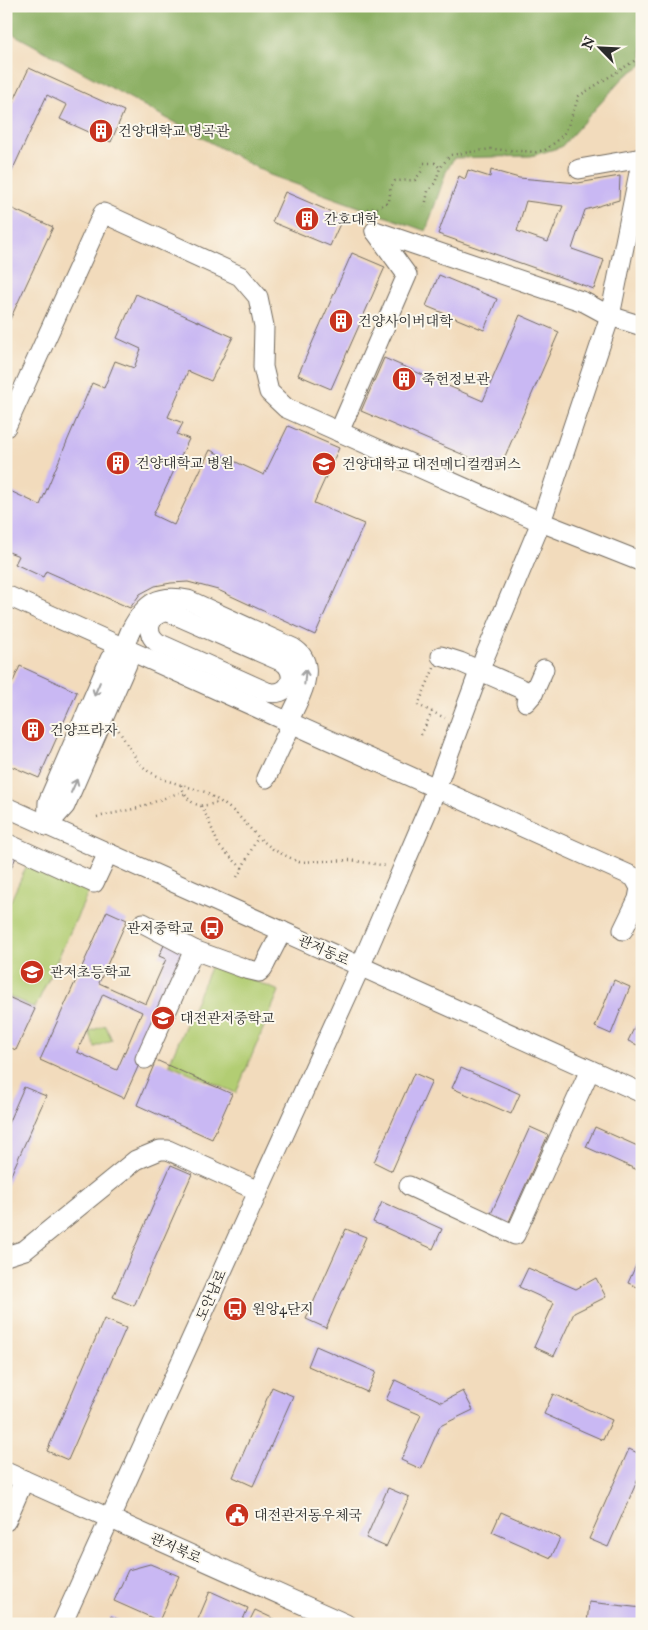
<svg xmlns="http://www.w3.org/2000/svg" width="648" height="1630" viewBox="0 0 648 1630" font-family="'IM FELL Great Primer','Noto Serif KR',serif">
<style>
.green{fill:#b2cd73;stroke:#6e7c4f}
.forest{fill:#8db065;stroke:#5c6e48}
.building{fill:#c9b8f3;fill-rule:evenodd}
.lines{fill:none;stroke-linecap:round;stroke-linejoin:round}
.minor-casing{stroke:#71695e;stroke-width:21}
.path{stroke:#71695e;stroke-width:2.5;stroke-dasharray:1 4;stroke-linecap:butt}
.minor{stroke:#fff;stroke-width:19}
.oneway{stroke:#a0a0a0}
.labels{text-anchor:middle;stroke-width:4;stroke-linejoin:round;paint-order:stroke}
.poi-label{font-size:14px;fill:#2b2b2b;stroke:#fbf7ec;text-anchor:start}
.street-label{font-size:14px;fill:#2b2b2b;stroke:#fbf7ec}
</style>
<rect width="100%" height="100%" fill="#fbf7ec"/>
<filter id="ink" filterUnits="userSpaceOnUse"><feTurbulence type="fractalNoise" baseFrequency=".02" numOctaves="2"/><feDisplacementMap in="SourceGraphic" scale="10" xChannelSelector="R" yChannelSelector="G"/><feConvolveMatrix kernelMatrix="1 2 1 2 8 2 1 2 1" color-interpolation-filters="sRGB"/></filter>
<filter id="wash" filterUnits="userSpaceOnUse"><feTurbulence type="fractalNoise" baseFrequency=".0096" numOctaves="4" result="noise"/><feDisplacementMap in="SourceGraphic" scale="20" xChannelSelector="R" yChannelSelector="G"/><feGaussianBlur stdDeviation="1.12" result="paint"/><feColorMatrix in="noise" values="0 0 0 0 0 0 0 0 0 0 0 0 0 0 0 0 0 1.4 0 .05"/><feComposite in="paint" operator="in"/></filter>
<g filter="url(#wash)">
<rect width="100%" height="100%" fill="#f2dbbc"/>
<g class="green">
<polygon points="28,863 89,891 35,1008 6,995 6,911"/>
<polygon points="212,963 279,991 236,1093 169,1064"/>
<polygon points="105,1025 112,1040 95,1047 89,1032"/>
</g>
<polygon class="forest" points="6,6 642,6 642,65 624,77 561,147 531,156 454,158 446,172 426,231 270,175 6,30"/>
<g id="blocks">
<g class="building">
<polygon points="29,68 124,111 111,142 60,119 67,105 47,95 6,184 6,108 10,109"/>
<path d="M468 170 490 177 491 170 519 178 578 183 620 176 619 200 585 210 572 249 604 260 594 289 438 234 459 176 465 179ZM526 201 563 206 548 242 517 231Z"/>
<polygon points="285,192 343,217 330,246 272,222"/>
<polygon points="6,206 53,227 6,328"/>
<polygon points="352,253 385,267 331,389 298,375"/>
<polygon points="439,275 497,299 484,330 426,306"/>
<polygon points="136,294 233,337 211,381 188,371 168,417 183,423 177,434 189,439 153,515 174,525 210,450 264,475 288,426 339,448 314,503 364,524 315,635 218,590 188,582 171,583 155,586 140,594 130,608 46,571 43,577 15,564 19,556 6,551 6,489 40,505 92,383 104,388 115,361 134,368 141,349 117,338"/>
<polygon points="520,315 559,332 499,470 361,411 384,358 483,401"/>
<polygon points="20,666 77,692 39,778 6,764 6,697"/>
<polygon points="6,850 17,855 6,879"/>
<path d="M107 911 127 920 99 983 146 1004 166 959 159 956 166 941 190 951 124 1098 40 1060ZM103 994 142 1012 117 1070 77 1052Z"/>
<polygon points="614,980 630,987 611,1034 595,1027"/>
<polygon points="6,996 35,1009 16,1050 6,1046"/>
<polygon points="642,1011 642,1047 628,1041"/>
<polygon points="156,1060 232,1094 212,1139 137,1105"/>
<polygon points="461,1068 520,1094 511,1114 452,1088"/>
<polygon points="414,1073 432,1081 392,1171 374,1162"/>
<polygon points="24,1087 46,1096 6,1186 6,1128"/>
<polygon points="530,1127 548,1135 508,1224 490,1216"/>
<polygon points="595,1127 642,1148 642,1172 586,1147"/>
<polygon points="171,1165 192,1174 134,1306 113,1297"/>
<polygon points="382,1202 442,1229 433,1249 373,1222"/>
<polygon points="346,1229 366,1237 326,1328 306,1319"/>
<polygon points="642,1252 642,1289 628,1283"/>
<polygon points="528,1268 576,1289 596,1278 606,1297 574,1313 554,1356 534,1347 554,1303 519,1287"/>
<polygon points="104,1319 126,1328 68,1460 47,1451"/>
<polygon points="316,1346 376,1372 367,1392 308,1366"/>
<polygon points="395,1380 442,1402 463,1391 473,1410 440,1426 421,1469 401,1460 421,1415 386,1400"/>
<polygon points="272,1387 293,1396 253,1486 233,1477"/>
<polygon points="553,1394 612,1420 603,1440 544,1414"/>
<polygon points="629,1449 642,1455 642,1470 608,1547 589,1539"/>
<polygon points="388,1488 409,1497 386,1547 366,1538"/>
<polygon points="501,1512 560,1538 551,1558 492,1532"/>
<polygon points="150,1564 179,1576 159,1621 114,1601 128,1570"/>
<polygon points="210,1591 248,1608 241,1624 196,1624"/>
<polygon points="589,1602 642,1608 642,1624 587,1624"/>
<polygon points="255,1610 285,1624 248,1624"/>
<polygon points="111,1616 128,1624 108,1624"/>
</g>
</g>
</g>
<g filter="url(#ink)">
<use href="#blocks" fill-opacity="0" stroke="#71695e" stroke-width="1"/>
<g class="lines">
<g class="minor-casing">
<g id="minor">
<polyline points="579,169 642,158"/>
<polyline points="375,231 584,302 610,316 642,326"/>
<polyline points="6,427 103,213 240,276 258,297 264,326 263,367 269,392 286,408 541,522 642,562"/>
<polyline points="339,432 407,275 375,231"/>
<polyline points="6,595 634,877 640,888 638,899 623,930"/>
<path d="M166 612 171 613 285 663C299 678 287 697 267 692L158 643C144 633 148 615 166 612Z"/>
<polyline points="441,656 460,662 533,694"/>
<polyline points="526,702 533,694 544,669"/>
<polyline points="266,778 292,723"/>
<polyline points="6,807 642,1093"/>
<path d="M47 826 48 802 110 659C114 655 120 652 123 648 126 643 128 636 131 630 145 603 158 594 188 600L293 648C296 650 300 653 302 656 315 675 296 704 288 722"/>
<polyline points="47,826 65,806 127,664 122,649"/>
<polyline points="6,843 94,883 108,853"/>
<polyline points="143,923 194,950"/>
<polyline points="145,1059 194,950 246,969 259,972 263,968 282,931"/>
<polyline points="409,1186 515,1235 590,1070"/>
<polyline points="6,1256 25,1250 136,1160 160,1150 168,1150 258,1191"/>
<polyline points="6,1472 346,1624"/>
<polyline points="6,1521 24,1480"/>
<polyline points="62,1624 360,967 429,807 485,656 541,522 610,316 642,158"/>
</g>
</g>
<g class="path">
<polyline points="425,207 428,191 435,183 440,168 450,155 491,149 536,152 545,150 557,141 566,131 579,96 642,56"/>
<polyline points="367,209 378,208 389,201 391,187 395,181 415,180 421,172 424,163 435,163 440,168"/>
<polyline points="434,668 418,705 445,718"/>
<polyline points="116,726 138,762 148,771 165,780 205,792 224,804 236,813 258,837 274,850 299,862 350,860 387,866"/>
<polyline points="421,735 432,712"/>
<path d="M181 785C188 805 199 810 220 801"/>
<polyline points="201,806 208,819 219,846 242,868 236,879"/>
<polyline points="97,817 138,808 178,793 184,794"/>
<polyline points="242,868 258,837"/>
</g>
<use href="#minor" class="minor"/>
</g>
<defs><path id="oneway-shaft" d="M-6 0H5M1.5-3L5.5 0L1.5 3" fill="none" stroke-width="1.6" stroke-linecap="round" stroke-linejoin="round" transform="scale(1.25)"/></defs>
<g class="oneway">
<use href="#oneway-shaft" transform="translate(305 677) rotate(-85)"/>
<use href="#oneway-shaft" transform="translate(97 689) rotate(113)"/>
<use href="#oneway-shaft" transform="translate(74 786) rotate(-66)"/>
</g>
</g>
<defs>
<g id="building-disc" transform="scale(1.25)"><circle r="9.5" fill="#c8321e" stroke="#fbf7ec"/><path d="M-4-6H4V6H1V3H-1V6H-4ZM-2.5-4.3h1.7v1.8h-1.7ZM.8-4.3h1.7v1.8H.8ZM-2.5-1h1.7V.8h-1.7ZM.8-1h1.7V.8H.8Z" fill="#fff"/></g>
<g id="university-disc" transform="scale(1.25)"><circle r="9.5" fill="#c8321e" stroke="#fbf7ec"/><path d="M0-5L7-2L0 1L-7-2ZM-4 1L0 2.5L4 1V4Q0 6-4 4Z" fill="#fff"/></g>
<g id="bus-disc" transform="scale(1.25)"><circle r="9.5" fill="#c8321e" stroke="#fbf7ec"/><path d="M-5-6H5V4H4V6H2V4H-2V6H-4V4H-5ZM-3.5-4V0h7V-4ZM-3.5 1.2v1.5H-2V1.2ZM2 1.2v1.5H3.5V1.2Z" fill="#fff"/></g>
<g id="school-disc" transform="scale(1.25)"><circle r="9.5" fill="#c8321e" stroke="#fbf7ec"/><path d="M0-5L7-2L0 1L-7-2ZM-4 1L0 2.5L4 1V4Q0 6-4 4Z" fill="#fff"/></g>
<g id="civic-disc" transform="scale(1.25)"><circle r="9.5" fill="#c8321e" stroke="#fbf7ec"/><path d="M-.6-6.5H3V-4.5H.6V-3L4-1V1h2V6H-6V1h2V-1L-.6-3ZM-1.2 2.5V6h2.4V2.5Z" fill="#fff"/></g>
</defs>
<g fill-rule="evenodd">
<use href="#building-disc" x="101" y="131"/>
<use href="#building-disc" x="307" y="219"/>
<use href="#building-disc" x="341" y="321"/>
<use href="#building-disc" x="404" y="379"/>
<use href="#building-disc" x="118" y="463"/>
<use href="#university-disc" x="324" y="464"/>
<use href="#building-disc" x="33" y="730"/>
<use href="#bus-disc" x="212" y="928"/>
<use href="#school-disc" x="32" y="972"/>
<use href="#school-disc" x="163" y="1018"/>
<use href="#bus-disc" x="235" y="1309"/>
<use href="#civic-disc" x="237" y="1515"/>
</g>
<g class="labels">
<g class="poi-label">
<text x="118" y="136">건양대학교 명곡관</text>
<text x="324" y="224">간호대학</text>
<text x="358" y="326">건양사이버대학</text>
<text x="422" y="384">죽헌정보관</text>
<text x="136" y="468">건양대학교 병원</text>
<text x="342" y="469">건양대학교 대전메디컬캠퍼스</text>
<text x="50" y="735">건양프라자</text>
<text x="194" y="933" text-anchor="end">관저중학교</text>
<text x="50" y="977">관저초등학교</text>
<text x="180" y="1023">대전관저중학교</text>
<text x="252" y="1314">원앙4단지</text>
<text x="254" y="1520">대전관저동우체국</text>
</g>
<g class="street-label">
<text transform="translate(324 950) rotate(24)" y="5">관저동로</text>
<text transform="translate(211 1295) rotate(-66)" y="5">도안남로</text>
<text transform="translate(176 1548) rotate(24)" y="5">관저북로</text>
</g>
</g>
<rect width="648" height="1630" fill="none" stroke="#fbf7ec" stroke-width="25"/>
<g transform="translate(600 48) rotate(294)" stroke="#fbf7ec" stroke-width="4" paint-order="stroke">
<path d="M0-4L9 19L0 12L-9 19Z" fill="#2b2b2b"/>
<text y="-8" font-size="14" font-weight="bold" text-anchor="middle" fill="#2b2b2b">N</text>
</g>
</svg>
